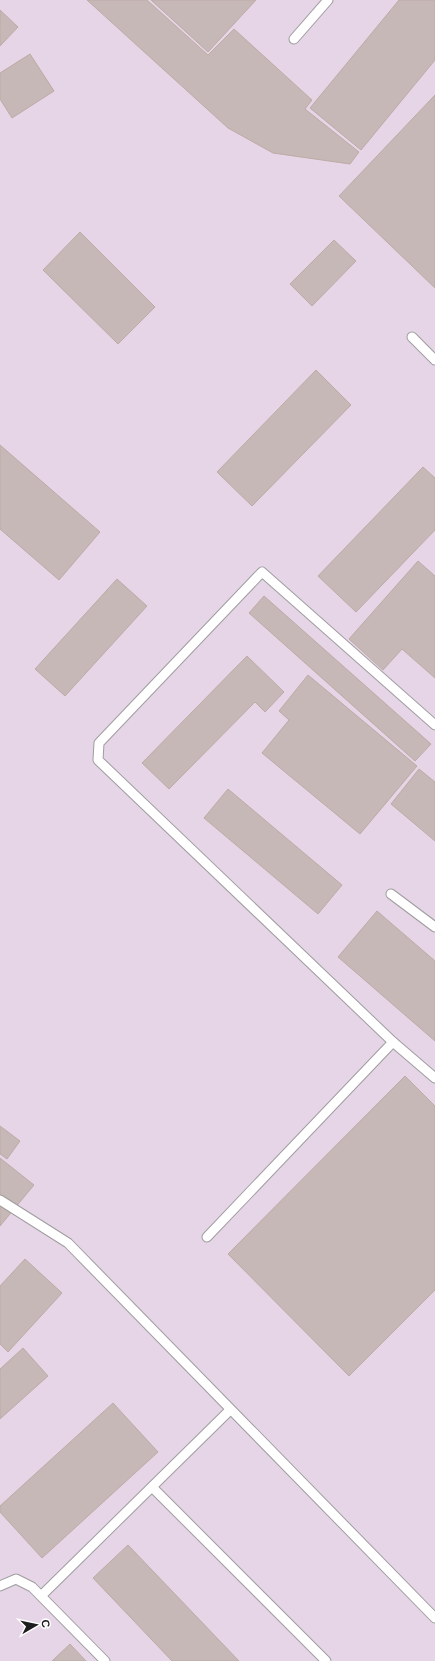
<svg xmlns="http://www.w3.org/2000/svg" width="435" height="1661" viewBox="0 0 435 1661" font-family="Helvetica,sans-serif">
<style>
.industrial{fill:#e6d4e7}
.building{fill:#c5b8b6;stroke:#bfaaa5}
.lines{fill:none;stroke-linecap:round;stroke-linejoin:round}
.lane-casing{stroke:#9e9e9e;stroke-width:11}
.lane{stroke:#fff;stroke-width:9}
</style>
<rect width="100%" height="100%" fill="#eee7e2"/>
<rect class="industrial" x="0" y="0" width="435" height="1661"/>
<g class="building">
<polygon points="87,0 147,0 208,55 234,29 312,100 305,109 359,152 350,164 273,153 228,128"/>
<polygon points="151,0 256,0 208,52"/>
<polygon points="399,0 435,0 435,60 361,150 310,108"/>
<polygon points="0,10 18,27 0,46"/>
<polygon points="30,54 54,91 12,118 0,99 0,73"/>
<polygon points="435,95 435,288 339,196"/>
<polygon points="80,232 155,307 118,344 43,270"/>
<polygon points="334,240 356,261 312,306 290,284"/>
<polygon points="316,370 351,405 252,506 217,472"/>
<polygon points="0,445 100,532 59,580 0,529"/>
<polygon points="423,467 435,478 435,530 356,612 318,576"/>
<polygon points="418,561 435,576 435,678 402,649 383,670 349,639"/>
<polygon points="117,579 147,606 65,696 35,669"/>
<polygon points="264,596 431,744 415,761 249,613"/>
<polygon points="247,656 284,692 265,712 255,702 169,789 142,763"/>
<polygon points="308,675 417,766 360,834 262,753 289,720 279,711"/>
<polygon points="419,769 435,782 435,841 391,804"/>
<polygon points="228,789 342,885 318,914 204,818"/>
<polygon points="377,911 435,961 435,1041 338,957"/>
<polygon points="405,1076 435,1106 435,1290 349,1376 228,1254"/>
<polygon points="0,1126 20,1141 7,1159 0,1154"/>
<polygon points="0,1158 34,1185 0,1226"/>
<polygon points="25,1259 62,1293 8,1352 0,1344 0,1286"/>
<polygon points="23,1348 48,1376 0,1419 0,1369"/>
<polygon points="113,1403 158,1452 42,1558 0,1512 0,1506"/>
<polygon points="128,1545 239,1661 172,1661 93,1578"/>
<polygon points="70,1644 86,1661 52,1661"/>
</g>
<g class="lines">
<g class="lane-casing">
<g id="lane">
<polyline points="294,39 328,0"/>
<polyline points="412,337 435,360"/>
<polyline points="391,894 435,927"/>
<polyline points="393,1042 98,760 99,743 262,572 435,725"/>
<polyline points="0,1200 68,1243 435,1618"/>
<polyline points="207,1237 393,1042 435,1078"/>
<polyline points="152,1487 326,1661"/>
<polyline points="0,1586 16,1579 32,1587 105,1661"/>
<polyline points="42,1595 230,1410"/>
</g>
</g>
<use href="#lane" class="lane"/>
</g>
<g transform="translate(36 1625) rotate(81)" stroke="#ffffff" stroke-width="3" paint-order="stroke">
<path d="M0-3L7 15L0 10L-7 15Z" fill="#1d1d1d"/>
<text y="-6" font-size="11" font-weight="bold" text-anchor="middle" fill="#1d1d1d">С</text>
</g>
</svg>
